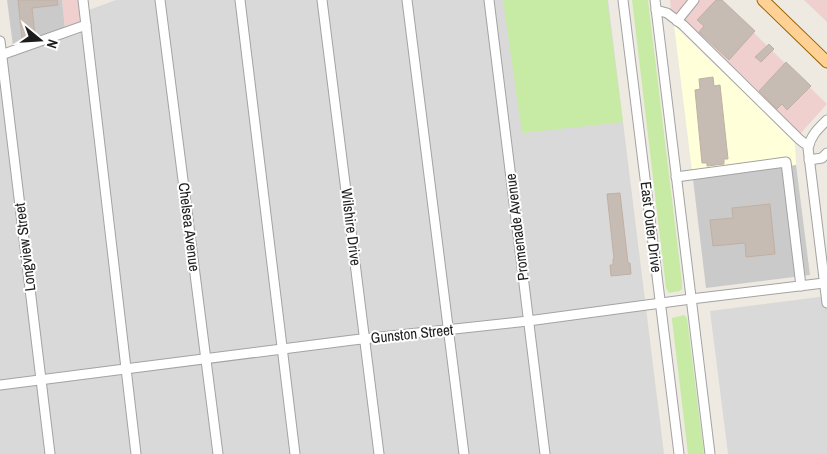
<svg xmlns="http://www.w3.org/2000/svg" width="827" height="454" viewBox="0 0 827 454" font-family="'Archivo Narrow',sans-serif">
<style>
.residential{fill:#dad9d9}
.commercial{fill:#f0d0cf}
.education{fill:#ffffd9}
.religious{fill:#cacaca}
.grass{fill:#c7eba4}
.building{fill:#c6bcb4;stroke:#c0b0a3}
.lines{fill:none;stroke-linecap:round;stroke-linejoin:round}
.minor-casing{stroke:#a3a3a3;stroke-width:11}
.major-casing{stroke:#946200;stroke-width:13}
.minor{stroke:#fff;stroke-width:9}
.major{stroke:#ffd195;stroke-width:11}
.labels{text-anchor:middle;stroke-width:4;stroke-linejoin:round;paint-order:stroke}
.street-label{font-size:15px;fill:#1c1c1c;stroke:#fff}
</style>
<rect width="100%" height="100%" fill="#eeeae1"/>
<g class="residential">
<polygon points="116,0 608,0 664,454 0,454 0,59 88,31 86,11"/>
<polygon points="827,296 827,454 728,454 710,311"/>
</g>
<g class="commercial">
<polygon points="62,0 82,0 79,1 81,24 65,29"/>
<polygon points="670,0 720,0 827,104 800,134 671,10"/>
<polygon points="804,0 827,0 827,22"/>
</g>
<polygon class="education" points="674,25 795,143 796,165 693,179"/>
<g class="religious">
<polygon points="7,0 62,0 65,29 13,46"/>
<polygon points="796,165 810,275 706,288 693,179"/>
</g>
<g class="grass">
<polygon points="503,0 607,0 623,122 522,133"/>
<polygon points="632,0 648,0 682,282 682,289 680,291 669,293 666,288"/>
<polygon points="684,315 687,318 704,454 688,454 672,320 672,318"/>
</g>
<g class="building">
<polygon points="18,0 57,0 58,5 32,8 35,36 22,38"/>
<polygon points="716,0 722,0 755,31 729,60 699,32 704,26 697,20"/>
<polygon points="769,44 774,49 761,62 755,57"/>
<polygon points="786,62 811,86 787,110 782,104 777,109 759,91"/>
<polygon points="713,77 714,86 720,85 728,159 724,159 724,164 707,166 707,163 702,163 695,90 700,89 699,79"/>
<polygon points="620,193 628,263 630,263 631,274 611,276 610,265 613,265 613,259 614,259 607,194"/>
<polygon points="770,204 775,254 746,257 745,243 713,246 710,220 733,218 732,208"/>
</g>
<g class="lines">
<g class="minor-casing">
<g id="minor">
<polyline points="83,0 136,454"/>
<polyline points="160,0 218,454"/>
<polyline points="240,0 295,454"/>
<polyline points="322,0 379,454"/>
<polyline points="407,0 464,454"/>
<polyline points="489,0 545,454"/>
<polyline points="623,0 679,454"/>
<polyline points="655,0 710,454"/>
<polyline points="656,10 667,13 683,25 799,139 804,143 809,145"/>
<polyline points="677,21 694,0"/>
<polyline points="0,41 50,454"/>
<polyline points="1,55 86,25"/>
<path d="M827 120C818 129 811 135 808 148L827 303"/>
<polyline points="809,160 822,158 827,153"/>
<polyline points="676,177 786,162 801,286"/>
<polyline points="0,385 125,369 353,340 528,321 691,299 824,283"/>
</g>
</g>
<g class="major-casing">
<polyline id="major" points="763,0 827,62"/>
</g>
<use href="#minor" class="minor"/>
<use href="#major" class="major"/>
</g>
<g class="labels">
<g class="street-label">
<text transform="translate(189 227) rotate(83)" y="5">Chelsea Avenue</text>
<text transform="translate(351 227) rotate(83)" y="5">Wilshire Drive</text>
<text transform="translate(517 227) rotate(-97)" y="5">Promenade Avenue</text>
<text transform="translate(651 227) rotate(83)" y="5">East Outer Drive</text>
<text transform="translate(25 247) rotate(-97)" y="5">Longview Street</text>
<text transform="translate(412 334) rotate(-6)" y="5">Gunston Street</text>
</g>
</g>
<g transform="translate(40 40) rotate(108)" stroke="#ffffff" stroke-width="4" paint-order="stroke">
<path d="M0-4L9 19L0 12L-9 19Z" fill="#1c1c1c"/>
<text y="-8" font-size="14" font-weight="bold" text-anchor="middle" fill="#1c1c1c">N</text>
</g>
</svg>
